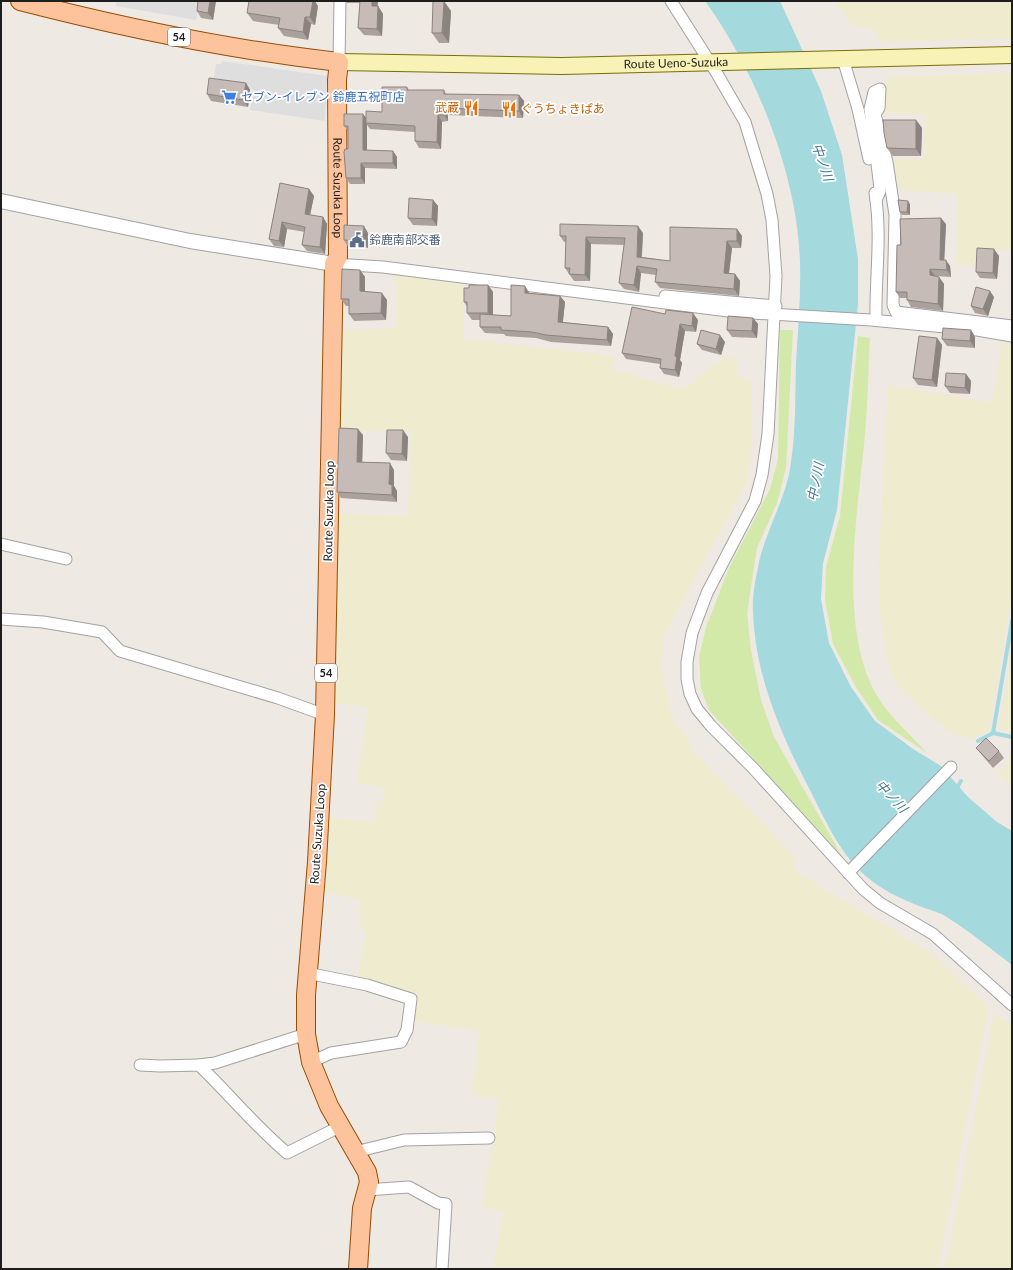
<svg xmlns="http://www.w3.org/2000/svg" width="1013" height="1270" viewBox="0 0 1013 1270" font-family="Lato,'Noto Sans JP',sans-serif">
<style>
.farmland{fill:#eeebcf}
.grass{fill:#d3e9a9}
.parking{fill:#dedede}
.water{fill:#a4d9dd}
.lines{fill:none;stroke-linecap:round;stroke-linejoin:round}
.stream{stroke:#a4d9dd;stroke-width:4}
.minor-casing{stroke:#a2a2a2;stroke-width:13}
.tertiary-casing{stroke:#a2a2a2;stroke-width:16}
.secondary-casing{stroke:#756f05;stroke-width:18}
.primary-casing{stroke:#974d00;stroke-width:20}
.minor{stroke:#fff;stroke-width:11}
.tertiary{stroke:#fff;stroke-width:14}
.secondary{stroke:#f9f2b7;stroke-width:16}
.primary{stroke:#fcc39c;stroke-width:18}
.wall{fill:#aaa19d}
.shaded-wall{fill:#8b8380}
.building{fill:#c6bbb7;stroke:#8b8380}
.labels{text-anchor:middle;stroke-width:3.5;stroke-linejoin:round;paint-order:stroke}
.shield{fill:#fff;stroke:#626262;stroke-width:1}
.shield-label{font-size:11px;font-weight:bold;fill:#1e1e1e}
.street-label{font-size:12px;fill:#1e1e1e;stroke:#fff}
.shop-label{font-size:12px;fill:#366cbe;stroke:#fff;text-anchor:start}
.food-label{font-size:12px;fill:#c56008;stroke:#fff;text-anchor:end}
.service-label{font-size:12px;fill:#4e5e75;stroke:#fff;text-anchor:start}
.water-label{font-size:13px;font-style:italic;fill:#417996;stroke:#fff}
</style>
<rect width="100%" height="100%" fill="#efe9e4"/>
<g class="farmland">
<polygon points="834,1 1012,1 1012,39 882,42 872,28 852,25"/>
<polygon points="1012,73 1012,251 978,249 977,267 956,263 957,194 899,190 891,159 923,159 926,115 885,113 886,77"/>
<polygon points="395,274 463,285 464,339 614,356 614,370 683,389 726,356 737,358 737,377 751,380 751,457 746,484 663,637 662,670 673,720 688,737 692,750 794,856 793,870 931,953 989,1007 938,1269 493,1269 503,1212 482,1207 499,1099 471,1094 480,1031 414,1021 417,996 370,981 358,979 366,931 361,928 359,899 320,891 325,816 374,823 377,804 383,800 385,788 357,783 368,707 331,703 335,514 408,515 411,431 336,431 338,330 395,328"/>
<polygon points="1002,343 1012,345 1012,593 989,731 972,739 950,732 912,700 895,682 887,660 880,609 879,561 888,385 992,403"/>
<polygon points="1012,649 1012,733 999,730"/>
<polygon points="1012,747 1012,786 997,773 1009,762"/>
<polygon points="994,1013 1012,1025 1012,1269 945,1269"/>
</g>
<g class="grass">
<polygon points="780,330 793,330 786,468 777,503 757,548 747,613 751,650 761,700 774,737 842,856 709,710 701,689 699,657 706,627 729,568 770,489 778,459"/>
<path d="M858 336 870 338C868 370 868 402 865 434 858 512 837 626 877 696 890 717 911 735 927 753L878 720 856 687 833 644 825 600 826 567 840 516Z"/>
</g>
<g class="parking">
<polygon points="116,1 200,1 196,20 116,6"/>
<polygon points="222,61 327,76 325,121 250,110 253,89 213,82 216,64 221,64"/>
</g>
<path class="water" d="M705 1H780L821 91 842 155 858 259V304L837 510 823 563 821 599 829 643 851 687 875 721 913 749 941 766 968 797 997 822 1012 831V965C990 948 968 930 945 916 937 911 928 910 919 906 893 896 869 883 851 861 835 842 823 816 812 794 782 737 755 677 753 611 752 596 756 577 759 562 766 530 787 497 791 462 796 429 795 395 796 362 798 330 801 296 800 263 798 176 756 71 705 1Z"/>
<g class="lines">
<g class="stream">
<polyline points="993,733 1012,621"/>
<polyline points="978,741 993,733 1012,737"/>
<polyline points="955,791 961,781"/>
</g>
<g class="minor-casing">
<g id="minor">
<polyline points="671,1 716,72 745,122 767,194 772,220 776,276 768,434 762,475 755,501 707,593 692,633 687,662 687,679 690,694 697,709 711,726 753,768 863,889 880,903 933,934 1012,1005"/>
<polyline points="843,59 858,109 869,159"/>
<polyline points="339,62 340,1"/>
<path d="M875 193C882 236 875 278 876 320"/>
<polyline points="876,200 880,191 879,180 870,109 874,92 880,89 879,108 875,114 887,162 895,215 893,305 896,312 1012,326"/>
<polyline points="334,264 383,267 736,312 871,320 977,330 1012,336"/>
<polyline points="665,296 776,306"/>
<polyline points="1,544 66,559"/>
<polyline points="1,619 43,622 102,632 120,651 278,698 325,715"/>
<polyline points="848,873 951,767"/>
<polyline points="307,973 367,985 411,999 407,1030 401,1042 331,1053 311,1062"/>
<path d="M140 1065 160 1066 199 1065C229 1094 255 1126 287 1153L341 1126"/>
<polyline points="199,1065 215,1063 306,1034"/>
<polyline points="355,1152 404,1140 489,1138"/>
<polyline points="366,1190 409,1187 438,1203 446,1204 442,1269"/>
</g>
</g>
<g class="tertiary-casing">
<polyline id="tertiary" points="1,201 190,241 334,264"/>
</g>
<g class="secondary-casing">
<g id="secondary">
<path id="s1" d="M339 62 562 66 1012 55"/>
</g>
</g>
<g class="primary-casing">
<g id="primary">
<path id="s2" d="M20 1C125 28 231 50 339 62L337 80 338 257 334 264 325 715 317 862 306 995V1034L311 1062 329 1106 367 1172 369 1182 362 1208 358 1269"/>
</g>
</g>
<use href="#minor" class="minor"/>
<use href="#tertiary" class="tertiary"/>
<use href="#secondary" class="secondary"/>
<use href="#primary" class="primary"/>
</g>
<g class="wall">
<polygon points="198,1 216,1 213,20 201,18 197,11"/>
<polygon points="346,1 378,1 377,6 378,6 383,14 382,36 364,35 358,28 360,3 347,3"/>
<polygon points="318,6 315,25 311,24 308,40 284,36 278,28 279,25 253,21 247,13"/>
<polygon points="451,11 449,43 439,43 432,33"/>
<polygon points="246,83 250,90 248,107 211,101 207,94"/>
<polygon points="407,87 409,90 444,90 446,94 519,95 524,101 523,118 448,115 448,121 442,122 441,149 419,148 415,141 415,132 370,129 367,125 367,150 393,151 397,157 397,169 365,168 365,184 350,184 346,178 348,149 348,131 344,126 382,112"/>
<polygon points="916,120 922,128 921,156 893,156 887,148"/>
<polygon points="280,183 309,189 314,196 310,215 323,217 327,224 325,254 307,251 302,245 305,232 287,229 284,247 274,246 269,239"/>
<polygon points="433,200 438,206 437,226 413,225 408,218"/>
<polygon points="910,204 910,215 902,215 900,212"/>
<polygon points="946,224 944,260 950,266 951,277 935,276 939,277 944,284 943,311 911,307 907,300 907,298 900,298 896,292"/>
<polygon points="737,229 742,236 741,248 732,248 729,274 735,274 740,281 739,296 660,288 655,282 656,275 641,273 639,292 624,289 619,283 624,245 591,244 590,281 574,281 565,268 566,242 564,242 560,236 643,233 642,257 670,261"/>
<polygon points="368,233 368,248 348,247 344,240"/>
<polygon points="999,256 997,279 980,278 976,272"/>
<polygon points="360,270 365,277 365,292 387,300 386,320 354,321 349,314 349,306 346,306 341,299"/>
<polygon points="488,285 493,292 493,315 511,316 525,286 529,293 560,296 565,302 563,322 608,327 613,334 611,346 551,342 536,338 506,336 504,334 485,333 480,327 480,320 472,320 467,313 467,306 464,302 469,288"/>
<polygon points="994,297 988,316 975,313 971,306"/>
<polygon points="665,314 698,320 696,332 685,331 680,360 682,363 679,377 664,374 660,368 660,364 626,359 622,353"/>
<polygon points="753,318 758,324 757,338 732,337 727,330"/>
<polygon points="971,330 975,337 975,348 947,346 942,339"/>
<polygon points="937,338 942,345 937,387 918,385 913,378"/>
<polygon points="725,342 721,355 702,350 697,344"/>
<polygon points="966,374 971,381 970,394 950,393 945,386"/>
<polygon points="363,435 362,462 394,470 394,486 397,491 397,502 341,498 337,492"/>
<polygon points="408,437 407,461 391,460 386,453"/>
<polygon points="976,748 999,751 1004,758 993,768 981,754"/>
</g>
<g class="shaded-wall">
<polygon points="210,1 216,1 213,20 208,13"/>
<polygon points="310,1 315,1 318,6 315,25 310,17"/>
<polygon points="372,1 378,1 377,13 372,6"/>
<polygon points="444,1 451,11 449,43 442,33"/>
<polygon points="378,6 383,14 382,36 377,29"/>
<polygon points="305,17 311,24 308,40 303,32"/>
<polygon points="246,83 250,90 248,107 243,100"/>
<polygon points="519,95 524,101 523,118 519,111"/>
<polygon points="444,108 448,115 448,121 444,115"/>
<polygon points="363,114 368,120 366,123 367,125 367,156 363,150"/>
<polygon points="438,115 442,122 441,149 437,142"/>
<polygon points="916,120 922,128 921,156 916,149"/>
<polygon points="393,151 397,157 397,169 393,163"/>
<polygon points="361,163 365,168 365,184 361,178"/>
<polygon points="309,189 314,196 309,220 305,214"/>
<polygon points="433,200 438,206 437,226 432,219"/>
<polygon points="908,201 910,204 910,215 907,212"/>
<polygon points="323,217 327,224 325,254 320,247"/>
<polygon points="941,218 946,224 944,266 940,260"/>
<polygon points="282,222 287,229 284,247 279,241"/>
<polygon points="364,226 368,233 368,248 363,241"/>
<polygon points="638,226 643,233 641,264 637,257"/>
<polygon points="737,229 742,236 741,248 737,241"/>
<polygon points="586,237 591,244 590,281 585,275"/>
<polygon points="727,241 732,248 728,280 724,273"/>
<polygon points="994,249 999,256 997,279 993,273"/>
<polygon points="946,260 950,266 951,277 947,270"/>
<polygon points="637,266 641,273 639,292 634,285"/>
<polygon points="930,269 935,276 930,275"/>
<polygon points="360,270 365,277 365,298 360,291"/>
<polygon points="735,274 740,281 739,296 734,289"/>
<polygon points="939,277 944,284 943,311 938,304"/>
<polygon points="488,285 493,292 493,320 488,313"/>
<polygon points="525,286 529,293 529,299 525,293"/>
<polygon points="990,291 994,297 988,316 983,309"/>
<polygon points="382,293 387,300 386,320 381,313"/>
<polygon points="560,296 565,302 562,328 558,322"/>
<polygon points="693,313 698,320 696,332 692,326"/>
<polygon points="753,318 758,324 757,338 752,331"/>
<polygon points="680,324 685,331 680,360 682,363 679,377 675,370 675,356"/>
<polygon points="608,327 613,334 611,346 607,340"/>
<polygon points="971,330 975,337 975,348 970,341"/>
<polygon points="720,335 725,342 721,355 716,349"/>
<polygon points="937,338 942,345 937,387 932,380"/>
<polygon points="966,374 971,381 970,394 965,388"/>
<polygon points="358,429 363,435 362,469 357,462"/>
<polygon points="403,430 408,437 407,461 402,454"/>
<polygon points="390,463 394,470 394,486 397,491 397,502 392,495 389,484"/>
</g>
<g class="building">
<polygon points="198,1 210,1 208,13 197,11"/>
<polygon points="249,1 313,1 310,17 305,17 303,32 278,28 280,18 247,13"/>
<polygon points="360,1 372,1 372,6 378,6 377,29 358,28"/>
<polygon points="433,1 444,1 442,33 432,33"/>
<polygon points="209,78 246,83 243,100 207,94"/>
<polygon points="382,87 407,87 407,90 444,90 444,94 519,95 519,111 444,108 444,115 438,115 437,142 415,141 415,126 366,123 366,111 382,112"/>
<polygon points="344,114 363,114 363,150 393,151 393,163 361,163 361,178 346,178 344,152 345,149 348,149 348,126 344,126"/>
<polygon points="883,120 916,120 916,149 887,148 884,133"/>
<polygon points="280,183 309,189 305,214 323,217 320,247 302,245 305,227 282,222 279,241 269,239"/>
<polygon points="409,198 433,200 432,219 408,218"/>
<polygon points="898,200 908,201 907,212 900,212"/>
<polygon points="941,218 940,260 946,260 947,270 930,269 930,275 939,277 938,304 907,300 907,292 896,292 897,245 901,245 900,219"/>
<polygon points="560,224 638,226 637,257 670,261 670,227 737,229 737,241 727,241 724,273 735,274 734,289 655,282 657,269 637,266 634,285 619,283 625,238 586,237 585,275 569,274 570,268 565,268 566,236 560,236"/>
<polygon points="344,225 364,226 363,241 344,240"/>
<polygon points="977,248 994,249 993,273 976,272"/>
<polygon points="342,269 360,270 360,291 382,293 381,313 349,314 349,299 341,299"/>
<polygon points="469,285 488,285 488,313 467,313 467,302 464,302 464,288 469,288"/>
<polygon points="511,285 525,286 525,293 560,296 558,322 608,327 607,340 546,335 532,332 501,330 501,327 480,327 480,314 511,316"/>
<polygon points="976,287 990,291 983,309 971,306"/>
<polygon points="632,307 665,314 666,310 693,313 692,326 680,324 675,356 677,357 675,370 660,368 661,359 622,353"/>
<polygon points="728,316 753,318 752,331 727,330"/>
<polygon points="943,328 971,330 970,341 942,339"/>
<polygon points="701,330 720,335 716,349 697,344"/>
<polygon points="919,336 937,338 932,380 913,378"/>
<polygon points="946,373 966,374 965,388 945,386"/>
<polygon points="339,428 358,429 357,462 390,463 389,484 392,485 392,495 337,492"/>
<polygon points="387,430 403,430 402,454 386,453"/>
<polygon points="986,738 999,751 989,761 976,748"/>
</g>
<defs>
<g id="supermarket-bare" transform="scale(1.2)"><path d="M-6-5.5h2.5l.6 2H6L4.5 2H-2.5L-4.4-4H-6ZM-1.5 3.2a1.3 1.3 0 1 0 .1 0ZM3 3.2a1.3 1.3 0 1 0 .1 0Z" fill="#3f7fe0" stroke="#fff" stroke-width="2.5" paint-order="stroke"/></g>
<g id="restaurant-bare" transform="scale(1.2)"><path d="M-5-6h1v4h1v-4h1v4h1v-4h1v5L-1.5 .5V6h-2V.5L-5-1ZM5-6V6H3V1.5H1.5Q1.5-4 5-6Z" fill="#e8710a" stroke="#fff" stroke-width="2.5" paint-order="stroke"/></g>
<g id="civic-bare" transform="scale(1.2)"><path d="M-.6-6.5H3V-4.5H.6V-3L4-1V1h2V6H-6V1h2V-1L-.6-3ZM-1.2 2.5V6h2.4V2.5Z" fill="#5c6f8a" stroke="#fff" stroke-width="2.5" paint-order="stroke"/></g>
</defs>
<g fill-rule="evenodd">
<use href="#supermarket-bare" x="229" y="97"/>
<use href="#restaurant-bare" x="471" y="108"/>
<use href="#restaurant-bare" x="509" y="109"/>
<use href="#civic-bare" x="357" y="240"/>
</g>
<g class="labels">
<g class="shield">
<rect x="168" y="28" width="22" height="18" rx="3"/>
<rect x="315" y="664" width="22" height="18" rx="3"/>
</g>
<g class="shield-label">
<text x="179" y="41">54</text>
<text x="326" y="677">54</text>
</g>
<g class="street-label">
<text dy="4" stroke="none"><textPath href="#s1" startOffset="337">Route Ueno-Suzuka</textPath></text>
<text dy="4" stroke="none"><textPath href="#s2" startOffset="451">Route Suzuka Loop</textPath></text>
<text transform="translate(329 511) rotate(-89)" y="4">Route Suzuka Loop</text>
<text transform="translate(318 834) rotate(-86)" y="4">Route Suzuka Loop</text>
</g>
<g class="shop-label">
<text x="241" y="101">セブン-イレブン 鈴鹿五祝町店</text>
</g>
<g class="food-label">
<text x="459" y="112">武蔵</text>
<text x="521" y="113" text-anchor="start">ぐうちょきぱあ</text>
</g>
<g class="service-label">
<text x="369" y="244">鈴鹿南部交番</text>
</g>
<g class="water-label">
<text transform="translate(823 162) rotate(71)" y="5">中ノ川</text>
<text transform="translate(815 482) rotate(-79)" y="5">中ノ川</text>
<text transform="translate(892 796) rotate(47)" y="5">中ノ川</text>
</g>
</g>
<rect width="1013" height="1270" fill="none" stroke="#1e1e1e" stroke-width="4"/>
</svg>
